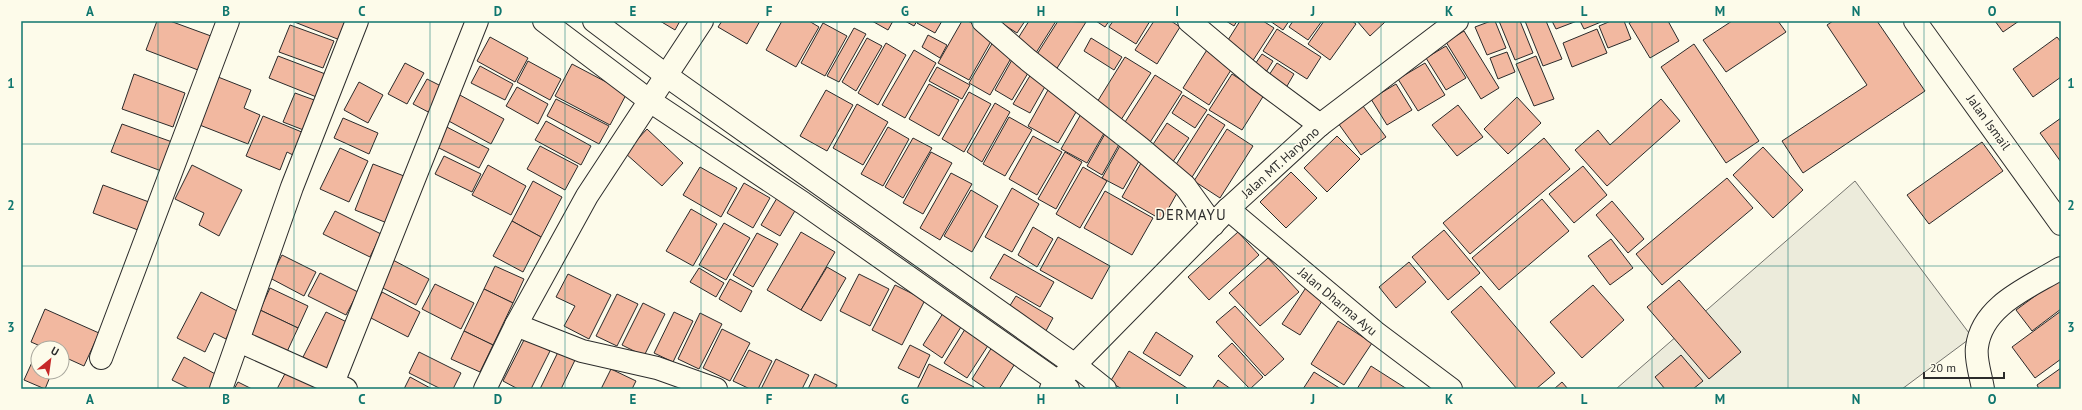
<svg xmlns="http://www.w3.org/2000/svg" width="2082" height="410" viewBox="0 0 2082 410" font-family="'PT Sans',sans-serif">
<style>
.green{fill:#ecebdb;stroke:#74746e}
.building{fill:#f2b8a0;stroke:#2b2b2b}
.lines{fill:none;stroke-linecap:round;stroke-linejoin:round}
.minor-casing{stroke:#2b2b2b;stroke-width:24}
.major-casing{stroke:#2b2b2b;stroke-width:24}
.minor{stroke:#fdfbea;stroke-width:22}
.major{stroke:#fdfbea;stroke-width:22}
.grid{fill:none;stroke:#0f766e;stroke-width:1;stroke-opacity:0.55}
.labels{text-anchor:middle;stroke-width:3;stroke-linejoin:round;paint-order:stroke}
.street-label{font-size:13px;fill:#2b2b2b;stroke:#fdfbea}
.quarter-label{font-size:15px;letter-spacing:1px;fill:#2b2b2b;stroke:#fdfbea}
.neatline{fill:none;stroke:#0f766e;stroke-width:1.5}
.grid-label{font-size:13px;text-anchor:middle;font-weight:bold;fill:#0f766e}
</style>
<rect width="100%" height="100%" fill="#fdfbea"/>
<polygon class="green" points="1855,181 1972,337 1902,389 1616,389"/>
<g class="building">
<polygon points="157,21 170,21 211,36 198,70 146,50"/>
<polygon points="292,21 348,21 340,40"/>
<polygon points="660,21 680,21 675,30"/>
<polygon points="722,21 760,21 747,44 718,27"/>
<polygon points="782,21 809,21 819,27 796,67 766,50"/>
<polygon points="872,21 893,21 888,30"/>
<polygon points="905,21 917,21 914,26"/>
<polygon points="918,21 942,21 935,33 917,23"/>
<polygon points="962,21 968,21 994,36 969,80 938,63"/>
<polygon points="998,21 1025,21 1017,33"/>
<polygon points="1029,21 1056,21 1034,56 1015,43"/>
<polygon points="1058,21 1086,22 1054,73 1034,59"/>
<polygon points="1096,21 1109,21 1105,27"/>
<polygon points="1113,21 1150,21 1136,44 1109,27"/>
<polygon points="1154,21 1171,21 1180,27 1157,64 1135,50"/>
<polygon points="1226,21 1237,21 1234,26"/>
<polygon points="1240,21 1263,21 1274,28 1250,65 1223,48"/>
<polygon points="1270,21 1289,21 1283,30"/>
<polygon points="1293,21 1322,21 1308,40 1289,27"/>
<polygon points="1324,21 1352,21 1356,24 1330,60 1308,44"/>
<polygon points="1357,21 1384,21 1385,22 1370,36"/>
<polygon points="1491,21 1495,21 1506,48 1487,55 1475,27"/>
<polygon points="1499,21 1520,21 1533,53 1515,60"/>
<polygon points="1525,21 1546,21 1562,59 1543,66"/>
<polygon points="1552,21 1577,21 1556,29"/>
<polygon points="1580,21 1601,21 1601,22 1584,29"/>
<polygon points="1611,21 1624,21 1631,39 1608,48 1599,26"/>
<polygon points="1633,21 1668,21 1679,41 1650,58 1629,23"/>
<polygon points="1732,21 1778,21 1786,32 1726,72 1703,40"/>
<polygon points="1833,21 1877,21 1925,91 1803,173 1782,141 1867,85 1827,25"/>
<polygon points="1995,21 2019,21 2003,32"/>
<polygon points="823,23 847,36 825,76 801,63"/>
<polygon points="290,25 334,41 323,68 279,52"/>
<polygon points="854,28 866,34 839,82 827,76"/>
<polygon points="1277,29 1321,57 1307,79 1263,51"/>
<polygon points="1597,29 1607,53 1572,67 1563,43"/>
<polygon points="1464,31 1499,88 1481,99 1446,42"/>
<polygon points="928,35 947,45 940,58 922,47"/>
<polygon points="490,37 528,58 515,82 477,61"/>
<polygon points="2057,37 2061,42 2061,77 2033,97 2013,69"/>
<polygon points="867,38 882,46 856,91 842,82"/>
<polygon points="1091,38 1122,57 1114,70 1084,51"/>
<polygon points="993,42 1014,53 990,95 969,83"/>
<polygon points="886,43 906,55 878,105 858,93"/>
<polygon points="1694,44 1759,141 1726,163 1661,67"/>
<polygon points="1210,45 1236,62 1209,105 1183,88"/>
<polygon points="1446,46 1466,78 1446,90 1426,58"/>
<polygon points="914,50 936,63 905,118 882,105"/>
<polygon points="1507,52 1515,72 1498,79 1490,58"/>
<polygon points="1262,54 1273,61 1263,77 1251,70"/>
<polygon points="278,56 328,75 319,98 269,78"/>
<polygon points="1536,56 1554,99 1534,106 1516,64"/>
<polygon points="1125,57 1151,73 1119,123 1094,107"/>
<polygon points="1013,58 1031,68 1012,100 995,90"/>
<polygon points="528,61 561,79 550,100 517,82"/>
<polygon points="405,63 424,73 407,104 388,94"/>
<polygon points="1277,63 1294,74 1283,93 1265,81"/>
<polygon points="1425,63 1445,95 1418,111 1398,79"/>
<polygon points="572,64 627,93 610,125 555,96"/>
<polygon points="480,66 513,84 505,100 471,83"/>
<polygon points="937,67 970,85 962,99 929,81"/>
<polygon points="134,74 185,93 173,127 122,109"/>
<polygon points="1031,74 1047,83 1030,113 1013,104"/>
<polygon points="1232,74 1264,95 1242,130 1209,110"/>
<polygon points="213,75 251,90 244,108 260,115 248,144 192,122"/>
<polygon points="1155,75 1182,92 1147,147 1120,130"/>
<polygon points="427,79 445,88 432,114 413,104"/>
<polygon points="359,82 383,95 368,123 344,110"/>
<polygon points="929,84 959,100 939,136 909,119"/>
<polygon points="1396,84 1412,110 1387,125 1371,99"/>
<polygon points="517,87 548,104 538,124 506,106"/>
<polygon points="826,90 853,105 827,151 800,136"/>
<polygon points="1048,90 1079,107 1058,143 1028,126"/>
<polygon points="969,92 991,104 964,152 942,139"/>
<polygon points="295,93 317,101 306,131 283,122"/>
<polygon points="458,94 504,119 491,144 445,119"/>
<polygon points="1183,95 1207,110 1195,128 1172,113"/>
<polygon points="1517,97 1541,123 1508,154 1484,129"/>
<polygon points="556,99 609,126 599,144 547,116"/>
<polygon points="1661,99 1680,121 1607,186 1575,150 1598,130 1610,145"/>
<polygon points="995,103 1010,112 982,162 967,152"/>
<polygon points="857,104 888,122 863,165 833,148"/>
<polygon points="1458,105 1483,137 1457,156 1432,125"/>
<polygon points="1363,106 1386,137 1361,155 1338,123"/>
<polygon points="1081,114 1107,128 1087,163 1061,149"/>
<polygon points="1208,114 1225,125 1187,185 1170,174"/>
<polygon points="263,116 309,135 299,158 287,152 280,170 246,156"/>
<polygon points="1009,117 1032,130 1005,176 983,164"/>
<polygon points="343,118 378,133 369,154 334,138"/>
<polygon points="2061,118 2061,162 2040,133"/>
<polygon points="546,121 591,146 581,165 535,140"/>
<polygon points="1167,123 1189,138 1170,166 1148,152"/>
<polygon points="122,124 175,143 164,172 111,152"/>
<polygon points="441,124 489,149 479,168 431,144"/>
<polygon points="888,127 909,139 883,186 861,174"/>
<polygon points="647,129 683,163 662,186 625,153"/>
<polygon points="1227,129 1253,146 1220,198 1194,181"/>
<polygon points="1106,132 1121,141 1102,175 1087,166"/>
<polygon points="1033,136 1062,152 1037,195 1009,179"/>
<polygon points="1337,136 1360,159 1327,192 1304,168"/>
<polygon points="913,138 932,148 903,198 885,187"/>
<polygon points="1544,138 1570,169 1470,254 1443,223"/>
<polygon points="1122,142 1143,154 1123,189 1102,178"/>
<polygon points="1982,142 2003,171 1929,224 1907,195"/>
<polygon points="540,146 578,166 565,190 527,169"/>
<polygon points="1763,147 1803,190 1773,218 1733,175"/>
<polygon points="340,148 368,161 349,202 320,189"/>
<polygon points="931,152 952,163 923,214 903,203"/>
<polygon points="1065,152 1082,162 1056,209 1038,199"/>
<polygon points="444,156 481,174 472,192 435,174"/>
<polygon points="1141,163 1181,186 1162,220 1122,197"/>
<polygon points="373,164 404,176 387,223 355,210"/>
<polygon points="192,165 242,190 219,236 199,225 204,213 175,199"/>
<polygon points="488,165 526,186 511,215 472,195"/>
<polygon points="1583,166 1607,195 1574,223 1549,194"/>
<polygon points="700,167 737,188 721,217 683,195"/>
<polygon points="1083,167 1107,181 1080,228 1056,214"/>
<polygon points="1291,172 1317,198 1286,228 1260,202"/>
<polygon points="951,173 972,184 940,240 920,228"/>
<polygon points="1727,178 1753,208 1662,285 1636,254"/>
<polygon points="533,181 562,197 541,237 512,221"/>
<polygon points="744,183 770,198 753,228 727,213"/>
<polygon points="103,185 149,202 138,230 93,213"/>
<polygon points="1012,188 1039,204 1012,252 985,237"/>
<polygon points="971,190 998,206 972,252 944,236"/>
<polygon points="1105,191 1153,218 1132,255 1084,228"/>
<polygon points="780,193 799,204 780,236 761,225"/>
<polygon points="1542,199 1569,231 1499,290 1472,258"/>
<polygon points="1612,201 1644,239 1628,253 1596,215"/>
<polygon points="691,209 717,224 693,266 666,251"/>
<polygon points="335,211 381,234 370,257 323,234"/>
<polygon points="512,221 541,237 523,272 493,256"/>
<polygon points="724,223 750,238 726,280 699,265"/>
<polygon points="1033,227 1053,239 1037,267 1018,255"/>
<polygon points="1444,230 1480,273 1448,300 1412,257"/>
<polygon points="801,232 835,252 801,310 767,290"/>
<polygon points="1238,232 1259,255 1209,300 1188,277"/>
<polygon points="757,233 778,244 753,287 733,275"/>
<polygon points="1058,237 1110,266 1092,299 1040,270"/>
<polygon points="1611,239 1633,268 1610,285 1588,256"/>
<polygon points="1004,254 1054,282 1040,307 990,278"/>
<polygon points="282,255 316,272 304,296 270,278"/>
<polygon points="1268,258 1299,292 1260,326 1229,293"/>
<polygon points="391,259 429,279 416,305 377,285"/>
<polygon points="1409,262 1426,282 1396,308 1379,287"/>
<polygon points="495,266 524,279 513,303 484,289"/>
<polygon points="827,267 846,278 821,321 801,310"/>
<polygon points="699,268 724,283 716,297 690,282"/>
<polygon points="320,273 358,292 346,315 308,296"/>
<polygon points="568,274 611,295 589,339 564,326 575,306 556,297"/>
<polygon points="859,274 889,289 870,326 840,311"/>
<polygon points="2061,277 2061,309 2032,331 2016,310"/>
<polygon points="730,279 752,291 741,312 719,299"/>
<polygon points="1679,280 1741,352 1709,379 1647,307"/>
<polygon points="1309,283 1326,295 1300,335 1282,324"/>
<polygon points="435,284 474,303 461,329 422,309"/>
<polygon points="895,285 925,300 902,345 872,330"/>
<polygon points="1593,285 1624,320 1582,358 1550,322"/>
<polygon points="1481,286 1555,373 1536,389 1517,389 1451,312"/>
<polygon points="270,288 308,306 298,328 260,310"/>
<polygon points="484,289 513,303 493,345 464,331"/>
<polygon points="201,292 239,312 226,339 214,333 205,352 177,338"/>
<polygon points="382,292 420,312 408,337 369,317"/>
<polygon points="617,294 638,304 617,346 596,336"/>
<polygon points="1016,296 1053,318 1042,338 1004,315"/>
<polygon points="643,303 665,314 644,356 622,345"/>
<polygon points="1235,306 1284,359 1265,376 1216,322"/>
<polygon points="45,309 99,333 84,366 62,356 62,348 45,348 31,342"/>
<polygon points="260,310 298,328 285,356 246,338"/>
<polygon points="945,310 964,322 942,358 923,345"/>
<polygon points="2061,311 2061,359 2035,378 2012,347"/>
<polygon points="326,312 353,325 330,371 303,357"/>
<polygon points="674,312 693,321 673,362 654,353"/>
<polygon points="700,313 722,324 699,369 678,359"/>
<polygon points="1338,321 1372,343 1344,385 1311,364"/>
<polygon points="967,326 991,341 967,378 944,363"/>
<polygon points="722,329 750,343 730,381 703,368"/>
<polygon points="464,331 493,345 480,372 451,359"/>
<polygon points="1156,332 1193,356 1180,376 1143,353"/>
<polygon points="525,338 550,351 531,389 518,389 503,381"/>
<polygon points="1232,343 1263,377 1250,389 1218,356"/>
<polygon points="910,345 930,355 919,378 898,368"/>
<polygon points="992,347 1016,362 999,389 987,389 972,379"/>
<polygon points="38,349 38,372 52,372 45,389 24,380"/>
<polygon points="559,350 576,358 561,389 540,389"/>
<polygon points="749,350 772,361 758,389 750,389 733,381"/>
<polygon points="1129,351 1187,388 1186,389 1122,389 1110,382"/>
<polygon points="419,352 461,373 453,389 441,389 409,373"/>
<polygon points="1681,355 1703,381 1693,389 1665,389 1655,377"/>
<polygon points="184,357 219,376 212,389 190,389 172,380"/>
<polygon points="776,359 809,375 802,389 761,389"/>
<polygon points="929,364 974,387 973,389 917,389"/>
<polygon points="289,366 325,389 277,389"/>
<polygon points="1371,366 1407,389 1357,389"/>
<polygon points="2061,368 2061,389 2039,389 2037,385"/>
<polygon points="611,369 636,381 632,389 601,389"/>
<polygon points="1314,372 1341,389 1303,389"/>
<polygon points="815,374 837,385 835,389 808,389"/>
<polygon points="410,377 432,389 404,389"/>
<polygon points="1218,380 1231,389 1212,389"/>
<polygon points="238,382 252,389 234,389"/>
<polygon points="1562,382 1568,389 1554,389"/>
</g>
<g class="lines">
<g class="minor-casing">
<g id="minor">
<polyline points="544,21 650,101 803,203 1068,389"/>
<polyline points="594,21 667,76 1075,365 1105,389"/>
<polyline points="983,21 1028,60 1139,147 1185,186 1213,225"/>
<polyline points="1189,21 1258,79 1320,125"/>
<polyline points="1915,21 2061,224"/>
<polyline points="1228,209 1375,332 1451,389"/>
<polyline points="516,325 582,351 657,368 716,389"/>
<polyline points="239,341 346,389"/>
<polyline points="101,358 228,21"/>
<polyline points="333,383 477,21"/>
<polyline points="221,389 292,187 357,21"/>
<polyline points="485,389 516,325 587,196 702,21"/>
<path d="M1983 389C1981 376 1975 359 1977 347 1982 305 2030 287 2061 268"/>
</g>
</g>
<g class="major-casing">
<polyline id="major" points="1051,389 1228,209 1320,125 1457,21"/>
</g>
<use href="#minor" class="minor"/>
<use href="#major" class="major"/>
</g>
<path class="grid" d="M158 21V389M294 21V389M430 21V389M565 21V389M701 21V389M837 21V389M973 21V389M1109 21V389M1245 21V389M1381 21V389M1517 21V389M1652 21V389M1788 21V389M1924 21V389M21 144H2061M21 266H2061"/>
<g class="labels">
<g class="street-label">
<text transform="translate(1989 122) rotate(54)" y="5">Jalan Ismail</text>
<text transform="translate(1280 162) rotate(-42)" y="5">Jalan MT. Haryono</text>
<text transform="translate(1338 301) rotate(40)" y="5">Jalan Dharma Ayu</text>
</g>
<g class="quarter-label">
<text x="1191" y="220">DERMAYU</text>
</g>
</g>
<rect width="2082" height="410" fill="none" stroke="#fdfbea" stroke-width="44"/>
<g transform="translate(50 360) rotate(29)"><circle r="19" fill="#fdfbea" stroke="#a9a89e"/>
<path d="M0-3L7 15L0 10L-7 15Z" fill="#c62828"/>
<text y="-6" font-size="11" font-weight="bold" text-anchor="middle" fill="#2b2b2b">U</text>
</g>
<path d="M1924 372v6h80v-6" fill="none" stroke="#2b2b2b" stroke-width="2"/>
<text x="1930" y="372" font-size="12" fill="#2b2b2b" stroke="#fdfbea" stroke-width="3" paint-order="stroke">20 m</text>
<rect x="22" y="22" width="2038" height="366" class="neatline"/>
<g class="grid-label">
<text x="90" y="16">A</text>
<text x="226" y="16">B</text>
<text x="362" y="16">C</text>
<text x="498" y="16">D</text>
<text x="633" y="16">E</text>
<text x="769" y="16">F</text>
<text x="905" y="16">G</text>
<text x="1041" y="16">H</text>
<text x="1177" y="16">I</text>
<text x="1313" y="16">J</text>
<text x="1449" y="16">K</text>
<text x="1584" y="16">L</text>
<text x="1720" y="16">M</text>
<text x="1856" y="16">N</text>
<text x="1992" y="16">O</text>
<text x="11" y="88">1</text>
<text x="2071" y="88">1</text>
<text x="11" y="210">2</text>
<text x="2071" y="210">2</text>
<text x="11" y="332">3</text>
<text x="2071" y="332">3</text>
<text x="90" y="404">A</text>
<text x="226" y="404">B</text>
<text x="362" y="404">C</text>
<text x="498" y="404">D</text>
<text x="633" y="404">E</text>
<text x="769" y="404">F</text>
<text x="905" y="404">G</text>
<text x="1041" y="404">H</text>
<text x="1177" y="404">I</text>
<text x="1313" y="404">J</text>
<text x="1449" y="404">K</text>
<text x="1584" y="404">L</text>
<text x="1720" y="404">M</text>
<text x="1856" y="404">N</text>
<text x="1992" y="404">O</text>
</g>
</svg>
